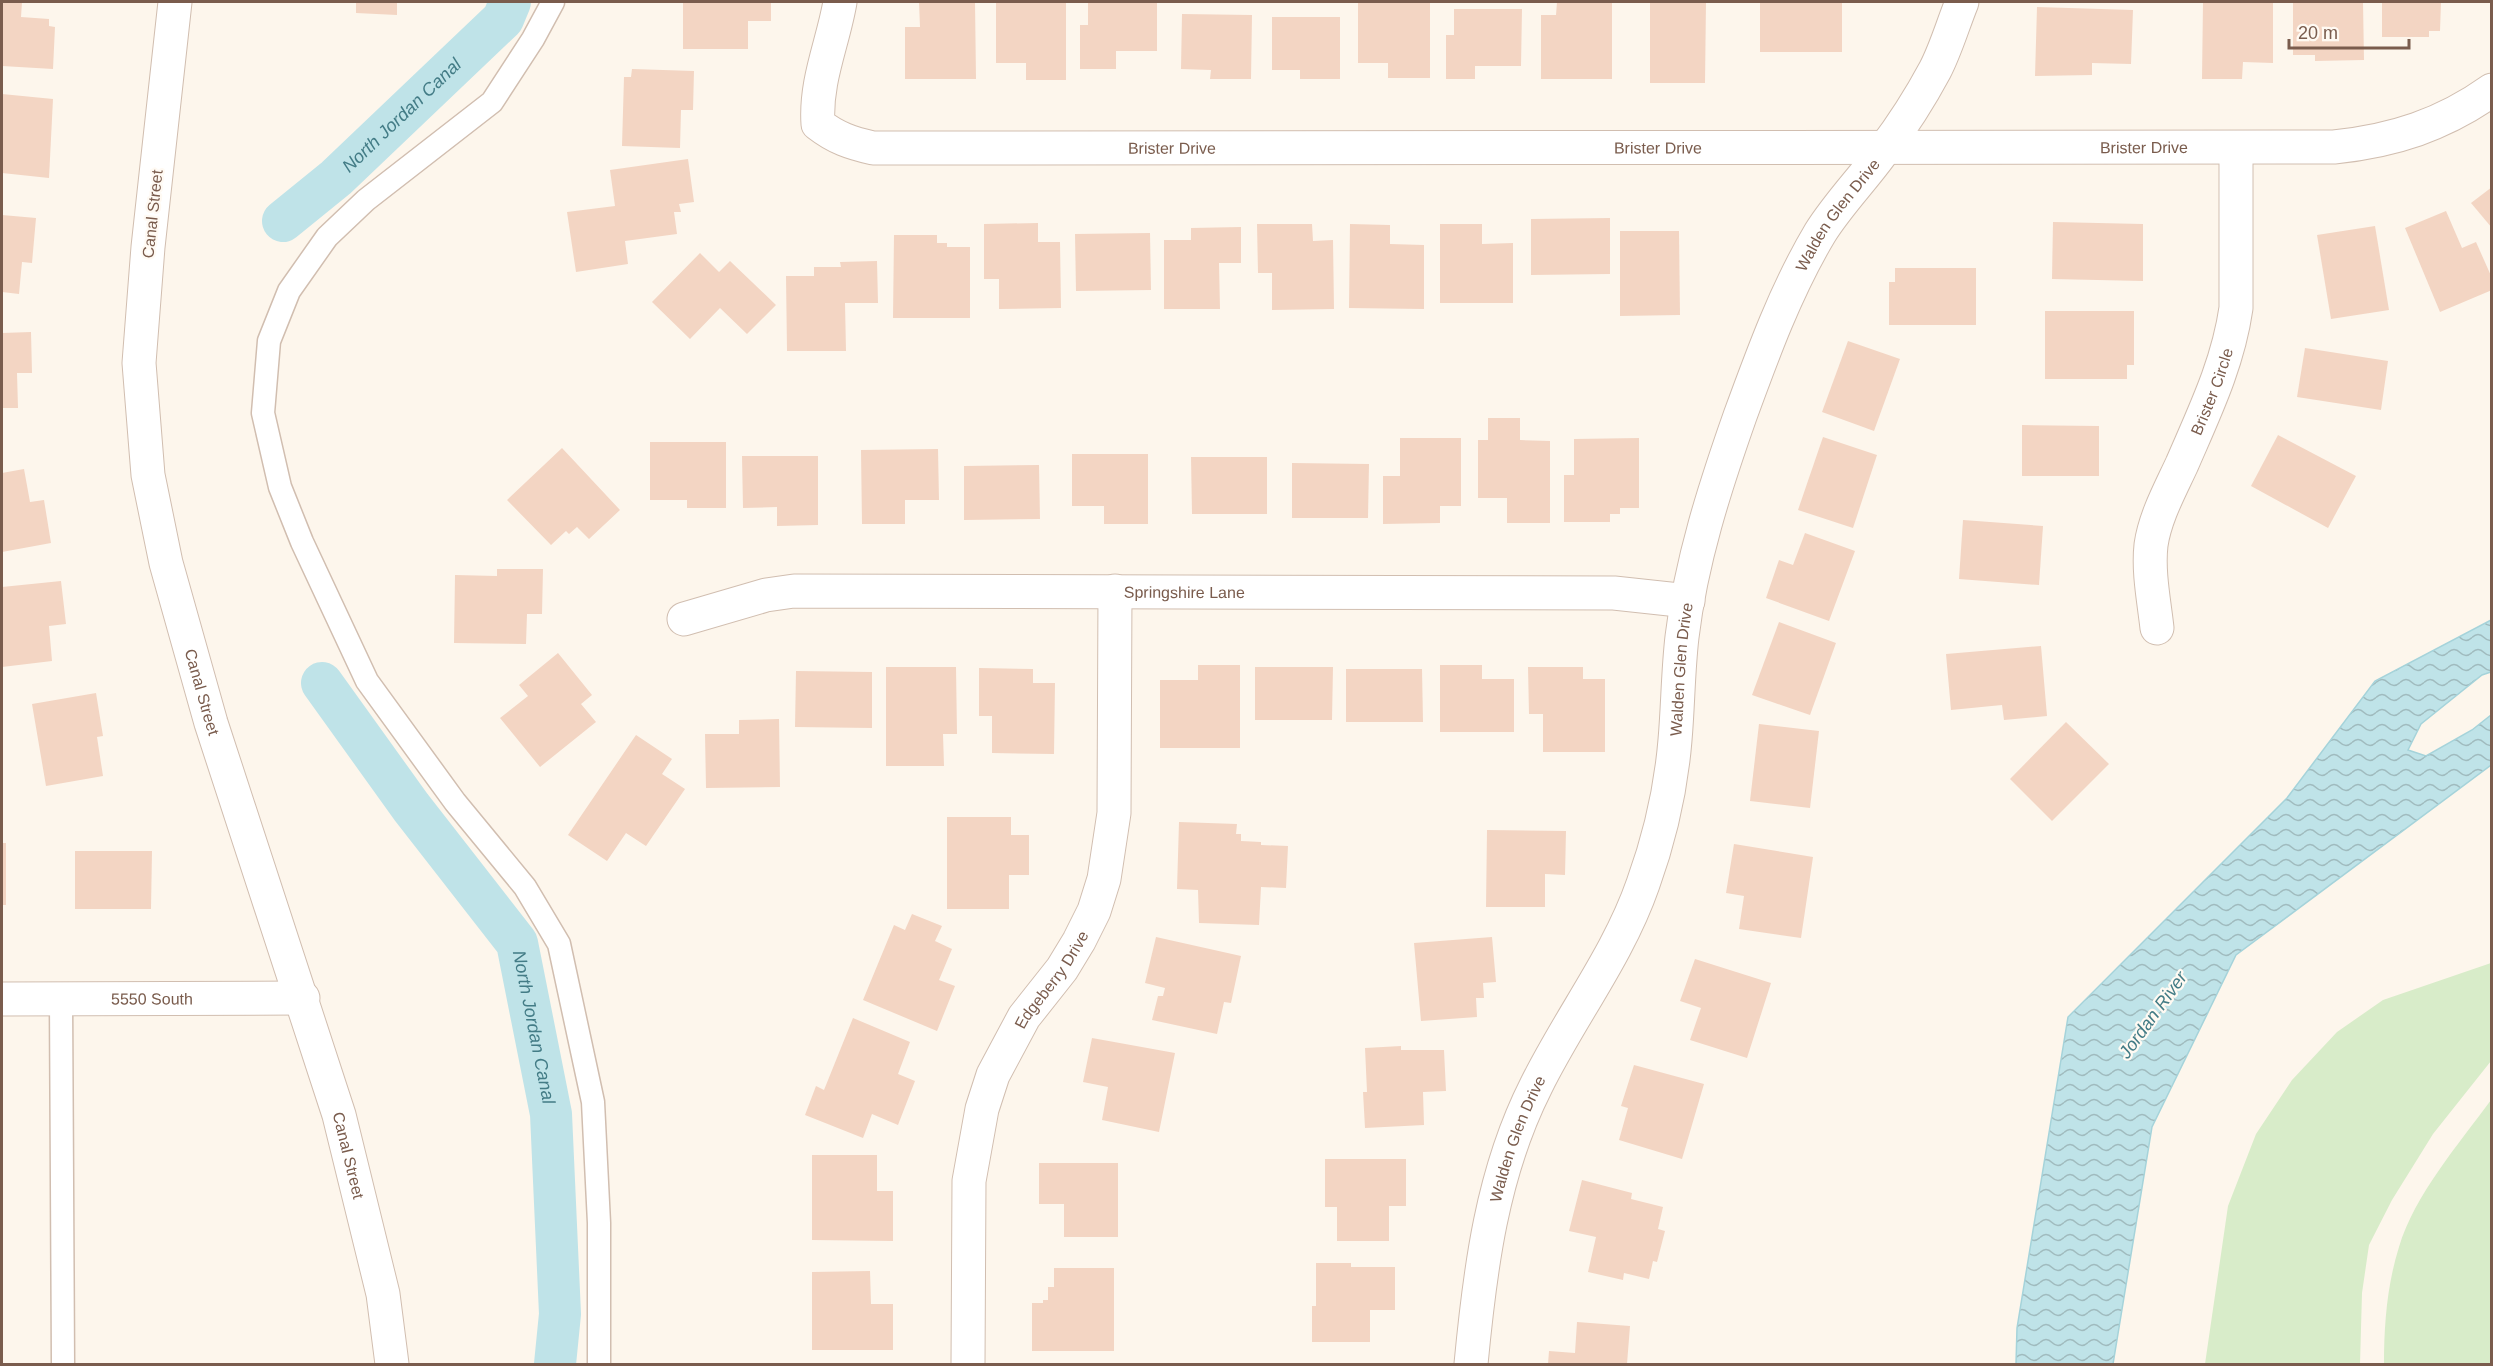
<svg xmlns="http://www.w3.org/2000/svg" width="2493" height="1366" viewBox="0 0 2493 1366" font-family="Arial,sans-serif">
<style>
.green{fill:#d8ecc9}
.water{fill:url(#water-waves);stroke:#a5d3da;stroke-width:1.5}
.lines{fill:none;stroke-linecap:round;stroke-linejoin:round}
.canal{stroke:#bfe3e8;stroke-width:42}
.building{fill:#f3d5c3}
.service-casing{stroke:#d1beb0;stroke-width:25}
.minor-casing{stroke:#d1beb0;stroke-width:35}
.tertiary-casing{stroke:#d1beb0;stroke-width:35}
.service{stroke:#fff;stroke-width:22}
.minor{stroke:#fff;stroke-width:33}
.tertiary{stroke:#fff;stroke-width:33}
.labels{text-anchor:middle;stroke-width:4.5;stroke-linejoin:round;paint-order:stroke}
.street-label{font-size:16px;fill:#7a5c4d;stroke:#fffaf3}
.water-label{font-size:18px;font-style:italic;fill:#437c86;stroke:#fffaf3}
</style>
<defs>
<pattern id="water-waves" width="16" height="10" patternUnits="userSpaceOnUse" patternTransform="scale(1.5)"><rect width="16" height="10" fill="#bfe3e8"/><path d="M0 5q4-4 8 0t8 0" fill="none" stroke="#a0bbbe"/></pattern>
</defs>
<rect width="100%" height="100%" fill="#fdf6ec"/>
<g class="green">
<polygon points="2491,963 2491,1061 2433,1134 2392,1200 2369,1245 2362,1293 2360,1364 2205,1364 2228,1206 2256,1134 2292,1080 2337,1032 2383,1000"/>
<path d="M2491 1100V1364H2384C2384 1325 2387 1285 2399 1247 2415 1194 2459 1144 2491 1100Z"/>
</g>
<polygon class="water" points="2491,620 2491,672 2482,675 2421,724 2408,750 2426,756 2472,730 2491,715 2491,765 2236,955 2152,1127 2113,1364 2016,1364 2017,1328 2068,1017 2287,798 2375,681"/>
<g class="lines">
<g class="canal">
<path id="s1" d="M283 221 336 178 503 19 510 2"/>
<path id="s2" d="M322 683 411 807 517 943 551 1114 560 1314 555 1364"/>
</g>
</g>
<g class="building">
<polygon points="2,2 22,2 21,17 49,19 49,26 55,27 53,69 2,66"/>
<polygon points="356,2 397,2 397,15 356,13"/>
<polygon points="683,2 771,2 771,21 748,21 748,49 683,49"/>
<polygon points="919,2 975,2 976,79 905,79 905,27 920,27"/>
<polygon points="1088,2 1157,2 1157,51 1116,51 1116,69 1080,69 1080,25 1088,25"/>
<polygon points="1358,2 1430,2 1430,78 1388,78 1388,63 1358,63"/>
<polygon points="1557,2 1612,2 1612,79 1541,79 1541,15 1556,15"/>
<polygon points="1650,2 1706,2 1705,83 1650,83"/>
<rect x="1760" y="2" width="82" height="50"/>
<polygon points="2203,2 2273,3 2273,63 2243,62 2242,79 2202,79"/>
<polygon points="2293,2 2363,2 2364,60 2315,61 2315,55 2293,55"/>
<polygon points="2382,2 2441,2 2440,31 2429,31 2429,37 2382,37"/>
<polygon points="996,3 1066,3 1066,80 1026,80 1026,63 996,63"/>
<polygon points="2037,7 2133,10 2131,64 2092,63 2092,75 2035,76"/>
<polygon points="1454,9 1522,9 1521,66 1475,66 1475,79 1446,79 1446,35 1454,35"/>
<polygon points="1182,14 1252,15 1251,79 1210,79 1211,70 1181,69"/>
<polygon points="1272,17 1340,17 1340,79 1300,79 1300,70 1272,70"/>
<polygon points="632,69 694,71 693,110 681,110 680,148 622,146 624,77 631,77"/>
<polygon points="2,94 53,99 49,178 2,173"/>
<polygon points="688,159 694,202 679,204 681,212 674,212 677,234 625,241 628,264 576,272 567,212 615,206 610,170"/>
<polygon points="2492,187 2492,228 2471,203"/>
<polygon points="2446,211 2462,248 2476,242 2492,278 2492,290 2440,312 2405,228"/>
<polygon points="2,215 36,218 32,263 22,262 19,294 2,292"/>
<polygon points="1610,218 1610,274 1531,275 1531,219"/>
<polygon points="2053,222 2143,224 2143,281 2052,279"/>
<polygon points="1038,223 1038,242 1060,242 1061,308 999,309 999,279 984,279 984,224"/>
<polygon points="1257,224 1312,224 1313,241 1333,240 1334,309 1272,310 1272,273 1258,273"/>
<polygon points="1350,224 1390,225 1390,244 1424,245 1424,309 1349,308"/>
<polygon points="1440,224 1482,224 1482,244 1513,243 1513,303 1440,303"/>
<polygon points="2375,226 2389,310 2331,319 2317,235"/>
<polygon points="1241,227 1241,263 1219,263 1220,309 1164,309 1164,240 1191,240 1191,228"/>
<polygon points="1620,231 1679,231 1680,315 1620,316"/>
<polygon points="1150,233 1151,290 1076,291 1075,234"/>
<polygon points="894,235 937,235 937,243 947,243 947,247 970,247 970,318 893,318"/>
<polygon points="700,253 719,272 730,261 776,305 747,334 720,308 690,339 652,302"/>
<polygon points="877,261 878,303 845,303 846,351 787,351 786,276 814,276 814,267 841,267 840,262"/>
<polygon points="1895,268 1976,268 1976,325 1889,325 1889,282 1895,282"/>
<polygon points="2045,311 2134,311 2134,365 2127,365 2127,379 2045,379"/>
<polygon points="31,332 32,373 17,373 18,408 2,408 2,333"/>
<polygon points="1848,341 1900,359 1874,431 1822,412"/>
<polygon points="2305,348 2388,361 2381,410 2297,397"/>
<polygon points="1488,418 1520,418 1520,440 1550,441 1550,523 1507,523 1507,498 1478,498 1478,440 1488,440"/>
<polygon points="2022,425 2099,426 2099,476 2022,476"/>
<polygon points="2278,435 2356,476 2328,528 2251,486"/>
<polygon points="1823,437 1877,455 1853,528 1798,510"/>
<polygon points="1400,438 1461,438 1461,506 1440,506 1440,523 1383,524 1383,476 1400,476"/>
<polygon points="1639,438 1639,508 1620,508 1620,514 1610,514 1610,522 1564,522 1564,475 1574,475 1574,439"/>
<polygon points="650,442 726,442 726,508 687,508 687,500 650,500"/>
<polygon points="562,448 620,510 589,539 577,527 569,534 566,531 551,545 507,500"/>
<polygon points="938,449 939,500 905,500 905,524 862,524 861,450"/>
<polygon points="1072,454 1148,454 1148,524 1104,524 1104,506 1072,506"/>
<polygon points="742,456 818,456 818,525 777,526 777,507 743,508"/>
<polygon points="1191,457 1267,457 1267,514 1192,514"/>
<polygon points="1292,463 1369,464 1368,518 1292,518"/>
<polygon points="1039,465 1040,519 964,520 964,466"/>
<polygon points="24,469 30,502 44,500 51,543 2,552 2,473"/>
<polygon points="1963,520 2043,526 2039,585 1959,579"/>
<polygon points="1805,533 1855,551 1829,621 1766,598 1779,560 1793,565"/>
<polygon points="497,569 543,569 542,614 527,614 526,644 454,643 455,575 497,576"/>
<polygon points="61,581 66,624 49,626 52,661 2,667 2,587"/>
<polygon points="1779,622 1836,643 1810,715 1752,695"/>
<polygon points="2041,646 2047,716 2004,720 2002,705 1951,710 1946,654"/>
<polygon points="558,653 592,695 581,704 596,722 540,767 500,718 528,696 519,685"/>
<polygon points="1198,665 1240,665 1240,748 1160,748 1160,680 1198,680"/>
<polygon points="1440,665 1482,665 1482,679 1514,679 1514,732 1440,732"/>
<polygon points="886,667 956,667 957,734 943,734 944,766 886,766"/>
<polygon points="1255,667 1333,667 1332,720 1255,720"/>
<polygon points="1528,667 1583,667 1583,679 1605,679 1605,752 1543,752 1543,714 1529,714"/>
<polygon points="979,668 1033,669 1033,683 1055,683 1054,754 992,753 992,716 979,716"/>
<polygon points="1346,669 1422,669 1423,722 1346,722"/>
<polygon points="796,671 872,672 872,728 795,727"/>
<polygon points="96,693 103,736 97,737 103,776 46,786 32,704"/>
<polygon points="779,719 780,787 706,788 705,734 739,734 739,720"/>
<polygon points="2066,722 2109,764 2052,821 2010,779"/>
<polygon points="1759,724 1819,731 1810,808 1750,801"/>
<polygon points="636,735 672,759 662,774 685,789 646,846 626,833 607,861 568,835"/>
<polygon points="947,817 1011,817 1011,835 1029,835 1029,875 1009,875 1009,909 947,909"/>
<polygon points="1179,822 1237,824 1236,834 1241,834 1241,841 1261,842 1261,845 1288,846 1286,888 1261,887 1259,925 1199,923 1198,890 1177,889"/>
<polygon points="1487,830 1566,831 1565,875 1545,874 1545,907 1486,907"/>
<rect x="2" y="843" width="4" height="62"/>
<polygon points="1734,844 1813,857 1801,938 1739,929 1744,896 1726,893"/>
<polygon points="75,851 152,851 151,909 75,909"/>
<polygon points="912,914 942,926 935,941 952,949 939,980 955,986 937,1031 863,1000 894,925 905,930"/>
<polygon points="1156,937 1241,956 1231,1003 1224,1002 1217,1034 1152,1020 1158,996 1163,996 1165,988 1145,983"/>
<polygon points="1492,937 1496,982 1483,983 1484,998 1476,998 1477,1017 1421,1021 1414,943"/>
<polygon points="1695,959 1771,983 1747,1058 1690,1040 1701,1008 1680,1001"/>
<polygon points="853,1018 910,1042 898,1074 915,1081 898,1125 872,1114 863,1138 805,1115 816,1086 824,1090"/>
<polygon points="1092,1038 1175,1053 1159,1132 1102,1120 1108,1087 1083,1082"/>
<polygon points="1401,1046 1401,1050 1444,1050 1446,1091 1423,1092 1424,1125 1365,1128 1363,1092 1367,1092 1365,1048"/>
<polygon points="1634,1065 1704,1084 1682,1159 1619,1140 1628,1108 1621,1106"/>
<polygon points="812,1155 877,1155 877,1191 893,1191 893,1241 812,1240"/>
<polygon points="1325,1159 1406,1159 1406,1206 1389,1206 1389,1241 1337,1241 1337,1207 1325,1207"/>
<polygon points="1039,1163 1118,1163 1118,1237 1064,1237 1064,1204 1039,1204"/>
<polygon points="1582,1180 1632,1193 1631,1199 1663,1207 1658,1229 1665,1231 1657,1262 1653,1261 1649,1279 1624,1273 1623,1280 1588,1272 1596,1237 1569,1231"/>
<polygon points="1316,1263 1351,1263 1351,1267 1395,1267 1395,1310 1370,1310 1370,1342 1312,1342 1312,1306 1316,1306"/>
<polygon points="1054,1268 1114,1268 1114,1351 1032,1351 1032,1303 1043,1303 1043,1300 1048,1300 1048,1287 1054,1287"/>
<polygon points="870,1271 871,1304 893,1304 893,1350 812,1350 812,1272"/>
<polygon points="1577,1322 1630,1326 1627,1364 1548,1364 1549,1351 1575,1353"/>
</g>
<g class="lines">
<g class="service-casing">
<g id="service">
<polyline points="553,2 533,39 492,102 366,200 327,237 289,291 269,341 263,413 280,487 302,542 367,681 455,802 525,887 559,944 593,1102 599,1223 599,1364"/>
<polyline points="61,999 63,1364"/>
</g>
</g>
<g class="minor-casing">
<g id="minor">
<path id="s3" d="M840 2C833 43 815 81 818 124 836 138 851 143 873 148L2334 147C2393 141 2443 125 2492 90"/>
<path id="s4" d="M684 619 766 595 794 591 1614 593 1688 601"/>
<path id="s5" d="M2157 628C2154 601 2148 572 2151 545 2155 517 2170 490 2182 464 2204 413 2228 364 2236 308V148"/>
<path id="s6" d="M2 999 303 998"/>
<path id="s7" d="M968 1364 969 1181 982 1109 993 1075 1024 1017 1062 969 1079 941 1094 911 1104 879 1114 813 1115 591"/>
<path id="s8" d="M1471 1364C1480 1269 1492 1173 1536 1086 1570 1017 1618 956 1643 884 1660 837 1671 789 1675 740 1678 706 1678 671 1682 637 1691 561 1715 487 1740 416 1763 353 1786 290 1820 233 1838 204 1863 179 1883 151 1902 126 1920 98 1935 70 1946 49 1953 24 1962 2"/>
</g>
</g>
<g class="tertiary-casing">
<g id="tertiary">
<path id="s9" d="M175 2 148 247 139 363 148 475 166 563 211 723 339 1115 383 1294 392 1364"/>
</g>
</g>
<use href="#service" class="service"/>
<use href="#minor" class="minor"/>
<use href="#tertiary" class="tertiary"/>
</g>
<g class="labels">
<g class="street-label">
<text dy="6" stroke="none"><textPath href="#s3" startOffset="484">Brister Drive</textPath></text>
<text dy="6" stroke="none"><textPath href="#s3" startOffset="970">Brister Drive</textPath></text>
<text dy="6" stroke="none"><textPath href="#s3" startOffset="1456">Brister Drive</textPath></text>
<text transform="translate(152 214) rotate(-84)" y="6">Canal Street</text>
<text dy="6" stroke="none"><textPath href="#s8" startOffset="1221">Walden Glen Drive</textPath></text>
<text dy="6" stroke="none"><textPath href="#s5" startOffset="249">Brister Circle</textPath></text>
<text dy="6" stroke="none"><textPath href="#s4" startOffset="504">Springshire Lane</textPath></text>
<text dy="6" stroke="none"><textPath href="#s8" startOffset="735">Walden Glen Drive</textPath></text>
<text dy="6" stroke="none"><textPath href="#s9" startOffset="699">Canal Street</textPath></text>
<text dy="6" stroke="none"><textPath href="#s7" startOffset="404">Edgeberry Drive</textPath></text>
<text dy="6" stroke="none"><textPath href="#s6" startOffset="150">5550 South</textPath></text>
<text dy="6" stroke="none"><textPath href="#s8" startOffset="231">Walden Glen Drive</textPath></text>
<text dy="6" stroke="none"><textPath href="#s9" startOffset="1185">Canal Street</textPath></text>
</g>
<g class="water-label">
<text dy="6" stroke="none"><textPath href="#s1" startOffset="159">North Jordan Canal</textPath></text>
<text transform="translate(2153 1015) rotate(-54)" y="6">Jordan River</text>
<text dy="6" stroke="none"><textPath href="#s2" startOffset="411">North Jordan Canal</textPath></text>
</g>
</g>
<rect width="2493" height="1366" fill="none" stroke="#7a5c4d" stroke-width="6"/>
<path d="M2289 39v9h120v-9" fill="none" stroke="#7a5c4d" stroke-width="3"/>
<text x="2298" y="39" font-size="18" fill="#7a5c4d" stroke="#fffaf3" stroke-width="4.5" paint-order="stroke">20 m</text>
</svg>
